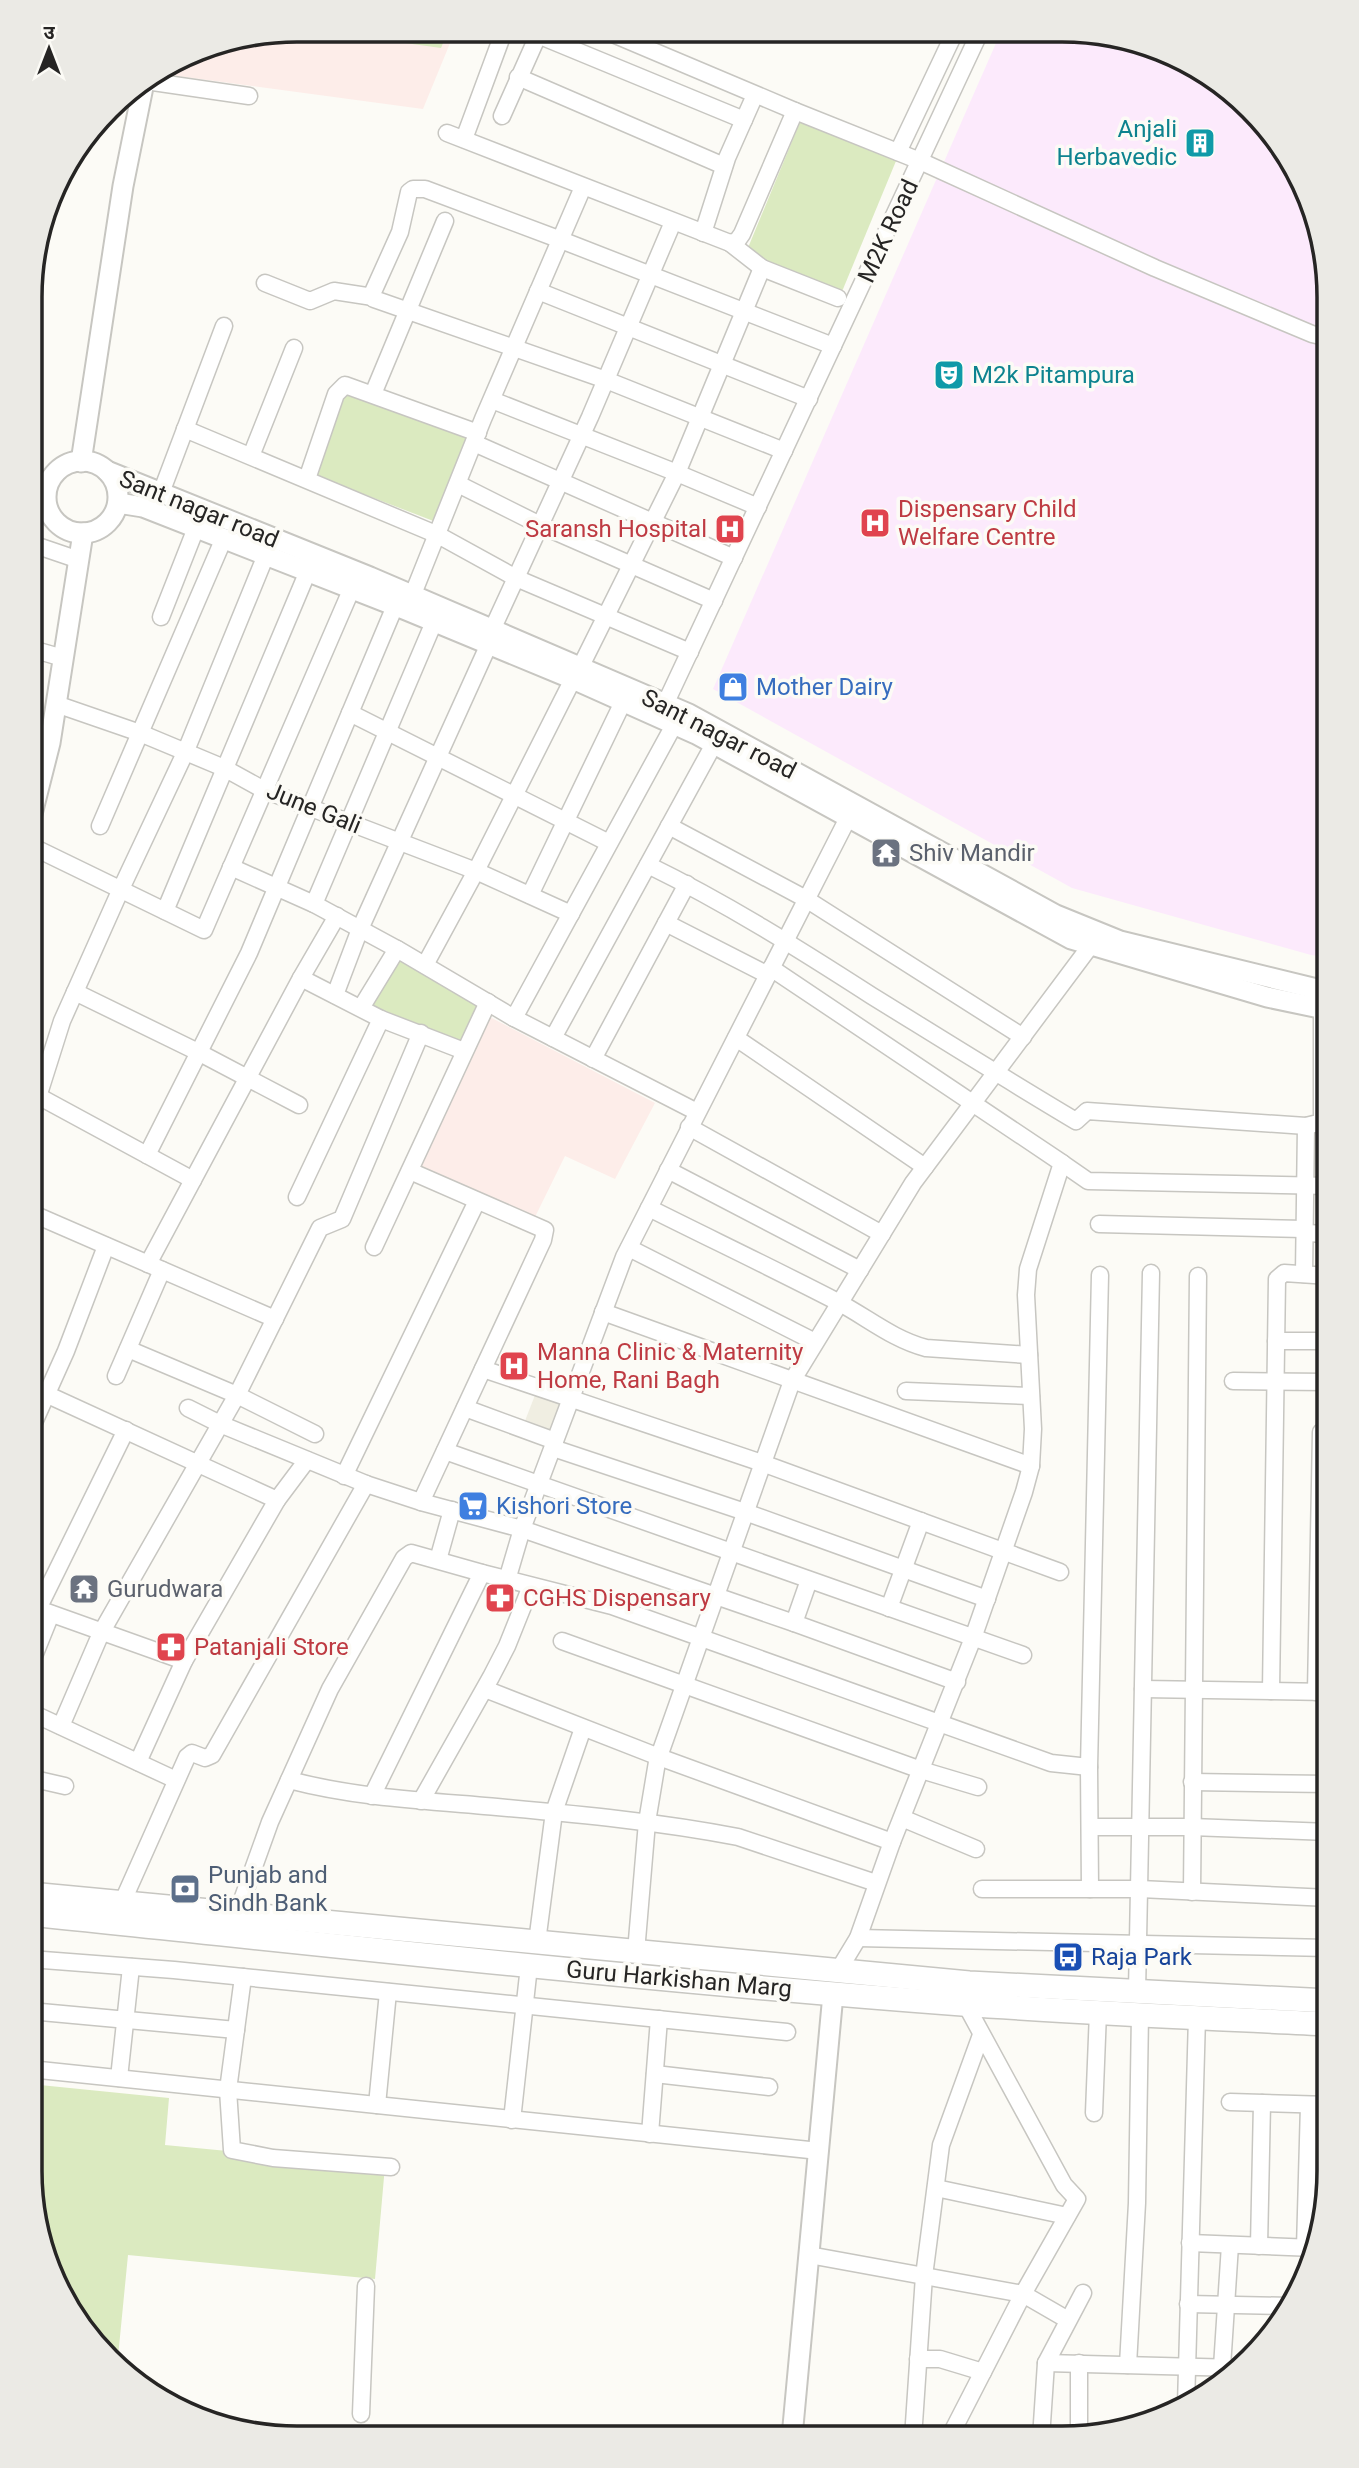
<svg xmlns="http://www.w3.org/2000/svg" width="1359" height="2468" viewBox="0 0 1359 2468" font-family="Roboto,'Noto Sans Devanagari',sans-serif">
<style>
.built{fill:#f0eee2}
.industrial{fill:#fceafc}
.education{fill:#fdede9}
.green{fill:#dbeac0}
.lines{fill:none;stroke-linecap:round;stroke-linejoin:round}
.minor-casing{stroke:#c7c6c1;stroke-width:19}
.tertiary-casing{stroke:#c7c6c1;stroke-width:23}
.secondary-casing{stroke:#c7c6c1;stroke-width:26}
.minor{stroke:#fff;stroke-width:16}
.tertiary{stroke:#fff;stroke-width:19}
.secondary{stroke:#fff;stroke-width:23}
.labels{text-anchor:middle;stroke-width:7;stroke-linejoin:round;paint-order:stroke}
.culture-label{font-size:24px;fill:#0d838f;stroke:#fcfbf6;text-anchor:end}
.street-label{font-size:24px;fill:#262524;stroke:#fcfbf6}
.health-label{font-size:24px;fill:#be3a42;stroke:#fcfbf6;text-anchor:start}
.shop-label{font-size:24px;fill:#366cbe;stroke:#fcfbf6;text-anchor:start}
.worship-label{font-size:24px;fill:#5b616d;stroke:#fcfbf6;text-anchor:start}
.service-label{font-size:24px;fill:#4e5e75;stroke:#fcfbf6;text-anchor:start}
.transit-label{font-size:24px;fill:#164399;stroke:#fcfbf6;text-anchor:start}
.rim{fill:none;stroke:#262524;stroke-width:3.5}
</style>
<rect width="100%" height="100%" fill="#fcfbf6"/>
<polygon class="built" points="537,1390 568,1400 555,1436 523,1426"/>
<polygon class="industrial" points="1000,34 1114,35 1180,57 1238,96 1284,148 1315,211 1329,297 1329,957 1311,955 1072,888 713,689"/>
<g class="education">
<polygon points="297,30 455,31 423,109 170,75 172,64 195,50"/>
<polygon points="488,1016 655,1103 615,1179 565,1156 535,1217 418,1168"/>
</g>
<g class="green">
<polygon points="312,30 448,31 441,48"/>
<polygon points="800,122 896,161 841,294 745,255"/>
<polygon points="346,391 469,439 436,522 314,475"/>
<polygon points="399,954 484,1002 461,1047 366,1007"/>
<polygon points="30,2084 169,2098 165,2145 385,2166 375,2279 128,2255 117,2367 75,2320 44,2257 30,2171"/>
</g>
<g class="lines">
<g class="minor-casing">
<g id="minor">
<polyline points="608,32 795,111 920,161 1155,268 1312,334 1329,338"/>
<polyline points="538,35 744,120"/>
<polyline points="518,77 724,166"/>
<polyline points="146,81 249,96"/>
<polyline points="502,116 540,31"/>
<polyline points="447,133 730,243 737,241 742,234 795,111"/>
<polyline points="464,139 504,31"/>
<polyline points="898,152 954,34"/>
<polyline points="703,233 727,158 755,95"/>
<polyline points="730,243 762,268 838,298"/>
<polyline points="265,283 310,301 334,291 373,297"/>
<polyline points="538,291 809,399"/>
<polyline points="373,394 445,221"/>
<polyline points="492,400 677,473 758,507"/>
<polyline points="185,429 438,535 516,578 690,652"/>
<polyline points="474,443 734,558"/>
<polyline points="784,451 606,380 374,299 373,292 400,232 409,192 413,189 425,189 561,240 833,346"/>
<polyline points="251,456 294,348"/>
<polyline points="307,479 336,394 345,385 478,433"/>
<polyline points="458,484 540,525 714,601"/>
<polyline points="161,493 224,326"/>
<polyline points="32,511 47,504"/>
<polyline points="32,544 79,560"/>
<polyline points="409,604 483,419 583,187"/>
<polyline points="161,617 196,528"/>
<polyline points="492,630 590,417 673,222"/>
<polyline points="32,649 63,658"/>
<polyline points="580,668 677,473 762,268"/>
<polyline points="56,704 140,733 224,768 264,790 476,871 571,914"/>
<polyline points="350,713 609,843"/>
<polyline points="661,713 979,34"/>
<polyline points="100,826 224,538"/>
<polyline points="669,826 806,899 1023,1037"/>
<polyline points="31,846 204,930 352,588"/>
<path d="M648 865C726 903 799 949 872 996 940 1038 1007 1080 1076 1121L1087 1111 1306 1126 1322 1122V1008"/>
<polyline points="231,867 314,904 397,949 514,1018 697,1112"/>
<polyline points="530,895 623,702"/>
<polyline points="314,904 434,622"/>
<polyline points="165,911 308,571"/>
<polyline points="666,923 768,975"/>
<polyline points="425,965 476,871 573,679"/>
<polyline points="771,968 1062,1163 1028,1269 1026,1295 1033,1429 1031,1466 1024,1492 973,1638 892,1842 858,1938 838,1971"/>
<polyline points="301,978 381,1019 464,1051"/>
<polyline points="75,992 198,1052 299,1105"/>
<polyline points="335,995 360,929 489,644"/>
<polyline points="361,1008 397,949"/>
<polyline points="514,1018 674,725"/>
<polyline points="553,1038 714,744"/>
<polyline points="736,1038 925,1167"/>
<polyline points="593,1059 687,884"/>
<polyline points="38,1096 193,1180"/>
<polyline points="31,1119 62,1021 120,891 185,753 266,555"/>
<polyline points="689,1127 882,1234"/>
<polyline points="147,1155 249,953 395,606"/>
<polyline points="1062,1163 1088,1181 1329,1186"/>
<polyline points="668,1170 860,1270"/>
<polyline points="410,1171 545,1230 543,1240 421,1502"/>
<polyline points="297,1197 381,1019"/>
<path d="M649 1208C711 1239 774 1269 836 1301 867 1317 892 1339 926 1348L1029 1355"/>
<polyline points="31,1213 275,1319"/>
<polyline points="1099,1224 1304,1229"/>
<polyline points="1304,1233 1329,1234"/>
<polyline points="374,1247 488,1002"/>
<polyline points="629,1248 815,1342"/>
<polyline points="148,1264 301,978 337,916"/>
<polyline points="1304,1274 1306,1126"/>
<polyline points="603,1312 1031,1466"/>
<polyline points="1276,1341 1329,1341"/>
<polyline points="128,1349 237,1395 315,1434"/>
<polyline points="483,1369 762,1463 1060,1572"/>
<polyline points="116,1376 162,1270"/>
<polyline points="1233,1381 1329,1382"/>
<polyline points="906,1391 1031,1396"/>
<polyline points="48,1395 277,1500 307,1460"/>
<polyline points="188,1408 220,1424 366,1484 421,1502 522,1529 794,1623 957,1682"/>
<polyline points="465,1408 555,1441"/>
<polyline points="31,1429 66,1351 106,1246"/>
<polyline points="553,1448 745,1512 987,1599"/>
<polyline points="445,1451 1023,1655"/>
<polyline points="344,1476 477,1201"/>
<polyline points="438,1560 452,1510"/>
<polyline points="507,1580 522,1529 624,1257 849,816"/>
<polyline points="30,1606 184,1661"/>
<polyline points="889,1608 921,1521"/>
<polyline points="38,1609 126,1430"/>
<polyline points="794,1623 809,1580"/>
<polyline points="562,1641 921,1770 978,1787"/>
<polyline points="30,1666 51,1614"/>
<polyline points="485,1689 659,1757 892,1842"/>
<polyline points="1143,1689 1329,1692"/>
<polyline points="1271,1691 1277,1279 1284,1273 1329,1276"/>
<polyline points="1316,1692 1321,1432"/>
<polyline points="30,1712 176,1780"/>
<polyline points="61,1726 101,1633 237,1395 320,1228 342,1219 421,1033"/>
<polyline points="138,1762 184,1661 277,1500"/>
<polyline points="30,1778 65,1786"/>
<path d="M289 1780C350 1796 411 1800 474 1805 562 1813 651 1820 738 1837L876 1883"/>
<polyline points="1192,1782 1329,1784"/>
<polyline points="372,1796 482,1573"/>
<polyline points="421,1801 491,1677 507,1646 531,1586"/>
<polyline points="902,1818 976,1849"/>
<polyline points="1090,1827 1191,1827 1329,1832"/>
<polyline points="982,1889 1140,1889 1329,1898"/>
<polyline points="1090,1889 1089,1767 1100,1275"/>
<polyline points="1192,1892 1198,1276"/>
<polyline points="122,1903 187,1757 192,1753 205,1758 212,1755 366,1484"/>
<polyline points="237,1914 270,1822 330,1689 404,1558 411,1553 482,1573 612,1606 1051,1763 1089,1767"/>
<polyline points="858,1938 1329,1948"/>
<polyline points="537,1942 554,1812 583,1728"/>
<polyline points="636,1952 647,1822 657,1762 792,1381 913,1183 1091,945"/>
<polyline points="30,1959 174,1970 787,2032"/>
<polyline points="243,1977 228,2090 232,2150 273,2158 391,2167"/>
<polyline points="1137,1992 1151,1273"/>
<polyline points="30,2011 236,2030"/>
<polyline points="30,2069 819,2151"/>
<polyline points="655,2074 769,2087"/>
<polyline points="119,2078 131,1967"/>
<polyline points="1230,2102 1329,2105"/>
<polyline points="377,2105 388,1992"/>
<polyline points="1094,2113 1098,2012"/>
<polyline points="512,2120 529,1966"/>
<polyline points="650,2134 659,2019"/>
<polyline points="936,2188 1067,2216"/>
<polyline points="1190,2243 1314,2248"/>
<polyline points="1259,2246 1262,2103"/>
<polyline points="1305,2248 1309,2105"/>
<polyline points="809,2255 1023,2294 1068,2320"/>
<polyline points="1188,2304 1290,2306"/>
<polyline points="918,2359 940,2359 983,2372"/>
<polyline points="1046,2363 1238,2368"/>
<polyline points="1128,2365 1137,2203 1140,2014"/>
<polyline points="1222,2367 1230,2245"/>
<polyline points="1186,2405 1197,2017"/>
<polyline points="361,2414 366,2286"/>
<polyline points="1079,2435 1079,2363"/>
<polyline points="913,2438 924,2276 941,2145 981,2035"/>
<polyline points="949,2438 1023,2294 1077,2199 1064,2185 966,2005"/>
<polyline points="1041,2438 1046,2363 1083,2293"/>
</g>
</g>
<g class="tertiary-casing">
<g id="tertiary">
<circle cx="82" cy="497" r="36"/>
<polyline points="81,462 123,186 144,82"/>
<polyline points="107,471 370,577 689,714 1056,915 1120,941 1329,992"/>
<polyline points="118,503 143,507 406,610 573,679 696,734 1071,939 1267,997 1329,1010"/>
<polyline points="31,818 50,743 83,533"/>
<polyline points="792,2437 833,1994"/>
</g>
</g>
<g class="secondary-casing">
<g id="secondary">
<polyline points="30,1894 969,1983 1329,2001"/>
<path d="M30 1914C341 1946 651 1981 962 2004 1084 2013 1207 2018 1329 2024"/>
</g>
</g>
<use href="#minor" class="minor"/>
<use href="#tertiary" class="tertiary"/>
<use href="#secondary" class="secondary"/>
</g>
<defs>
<g id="building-square" transform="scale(1.575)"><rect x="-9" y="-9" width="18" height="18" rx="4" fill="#0f9aa8" stroke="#fcfbf6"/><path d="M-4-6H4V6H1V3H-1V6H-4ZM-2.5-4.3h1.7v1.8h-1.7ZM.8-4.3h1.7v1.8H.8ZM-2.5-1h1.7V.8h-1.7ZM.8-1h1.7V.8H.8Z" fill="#fff"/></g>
<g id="theatre-square" transform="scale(1.575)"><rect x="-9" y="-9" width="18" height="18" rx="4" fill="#0f9aa8" stroke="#fcfbf6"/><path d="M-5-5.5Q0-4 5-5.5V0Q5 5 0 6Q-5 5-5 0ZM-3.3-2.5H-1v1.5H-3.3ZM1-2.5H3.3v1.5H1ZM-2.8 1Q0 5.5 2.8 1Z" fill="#fff"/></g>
<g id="hospital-square" transform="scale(1.575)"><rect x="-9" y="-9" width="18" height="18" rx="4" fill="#e0444e" stroke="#fcfbf6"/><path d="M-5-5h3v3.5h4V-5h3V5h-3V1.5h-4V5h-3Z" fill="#fff"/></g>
<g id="shop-square" transform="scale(1.575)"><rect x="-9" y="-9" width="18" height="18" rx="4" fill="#3f7fe0" stroke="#fcfbf6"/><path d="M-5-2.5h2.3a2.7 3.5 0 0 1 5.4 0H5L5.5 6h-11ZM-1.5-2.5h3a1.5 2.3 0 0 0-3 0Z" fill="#fff"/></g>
<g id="temple-square" transform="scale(1.575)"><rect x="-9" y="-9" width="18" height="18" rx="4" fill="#6b7280" stroke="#fcfbf6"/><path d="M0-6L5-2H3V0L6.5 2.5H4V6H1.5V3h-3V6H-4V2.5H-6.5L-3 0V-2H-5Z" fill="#fff"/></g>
<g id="supermarket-square" transform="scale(1.575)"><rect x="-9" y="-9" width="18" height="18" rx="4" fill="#3f7fe0" stroke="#fcfbf6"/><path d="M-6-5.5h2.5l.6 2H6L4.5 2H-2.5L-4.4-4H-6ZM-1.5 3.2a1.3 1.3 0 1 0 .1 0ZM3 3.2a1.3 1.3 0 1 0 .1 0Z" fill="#fff"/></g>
<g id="pharmacy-square" transform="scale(1.575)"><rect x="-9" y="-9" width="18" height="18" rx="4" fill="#e0444e" stroke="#fcfbf6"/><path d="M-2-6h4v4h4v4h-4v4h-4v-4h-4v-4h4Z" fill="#fff"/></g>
<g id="bank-square" transform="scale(1.575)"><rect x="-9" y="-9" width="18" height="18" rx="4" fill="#5c6f8a" stroke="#fcfbf6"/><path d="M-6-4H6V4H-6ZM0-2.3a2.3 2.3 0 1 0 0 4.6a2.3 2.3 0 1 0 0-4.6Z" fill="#fff"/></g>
<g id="bus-square" transform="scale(1.575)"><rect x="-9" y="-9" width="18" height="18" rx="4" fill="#1a4fb4" stroke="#fcfbf6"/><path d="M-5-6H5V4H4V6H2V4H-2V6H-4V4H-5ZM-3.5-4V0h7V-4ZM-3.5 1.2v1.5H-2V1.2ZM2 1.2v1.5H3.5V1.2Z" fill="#fff"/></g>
</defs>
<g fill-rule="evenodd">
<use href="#building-square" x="1200" y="143"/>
<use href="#theatre-square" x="949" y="375"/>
<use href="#hospital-square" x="875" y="523"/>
<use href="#hospital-square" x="730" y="529"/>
<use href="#shop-square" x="733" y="687"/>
<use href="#temple-square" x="886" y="853"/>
<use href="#hospital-square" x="514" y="1366"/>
<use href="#supermarket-square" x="473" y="1506"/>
<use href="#temple-square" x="84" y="1589"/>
<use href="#pharmacy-square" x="500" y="1598"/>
<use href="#pharmacy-square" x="171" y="1647"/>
<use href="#bank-square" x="185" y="1889"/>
<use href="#bus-square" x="1068" y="1957"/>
</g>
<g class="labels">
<g class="culture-label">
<text x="1177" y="137">Anjali<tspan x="1177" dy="28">Herbavedic</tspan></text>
<text x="972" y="383" text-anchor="start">M2k Pitampura</text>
</g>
<g class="street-label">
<text transform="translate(888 231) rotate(-65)" y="8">M2K Road</text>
<text transform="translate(199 509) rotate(22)" y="8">Sant nagar road</text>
<text transform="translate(719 734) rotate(27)" y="8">Sant nagar road</text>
<text transform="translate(314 808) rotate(22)" y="8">June Gali</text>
<text transform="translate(679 1979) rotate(5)" y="8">Guru Harkishan Marg</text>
</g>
<g class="health-label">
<text x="898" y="517">Dispensary Child<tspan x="898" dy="28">Welfare Centre</tspan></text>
<text x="707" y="537" text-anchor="end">Saransh Hospital</text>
<text x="537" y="1360">Manna Clinic &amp; Maternity<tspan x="537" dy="28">Home, Rani Bagh</tspan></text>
<text x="523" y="1606">CGHS Dispensary</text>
<text x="194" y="1655">Patanjali Store</text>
</g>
<g class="shop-label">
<text x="756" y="695">Mother Dairy</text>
<text x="496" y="1514">Kishori Store</text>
</g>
<g class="worship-label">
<text x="909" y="861">Shiv Mandir</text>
<text x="107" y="1597">Gurudwara</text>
</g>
<g class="service-label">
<text x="208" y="1883">Punjab and<tspan x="208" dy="28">Sindh Bank</tspan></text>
</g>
<g class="transit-label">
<text x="1091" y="1965">Raja Park</text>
</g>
</g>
<path d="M0 0H1359V2468H0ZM297 42H1062A255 255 0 0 1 1317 297V2171A255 255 0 0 1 1062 2426H297A255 255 0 0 1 42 2171V297A255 255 0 0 1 297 42Z" fill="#ebeae5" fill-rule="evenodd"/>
<path class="rim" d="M297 42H1062A255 255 0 0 1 1317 297V2171A255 255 0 0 1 1062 2426H297A255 255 0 0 1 42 2171V297A255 255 0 0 1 297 42Z"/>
<g transform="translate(49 49)" stroke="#fcfbf6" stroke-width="5" paint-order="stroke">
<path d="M0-5L12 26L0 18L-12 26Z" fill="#262524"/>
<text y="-10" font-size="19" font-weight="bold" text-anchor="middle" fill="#262524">उ</text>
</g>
</svg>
